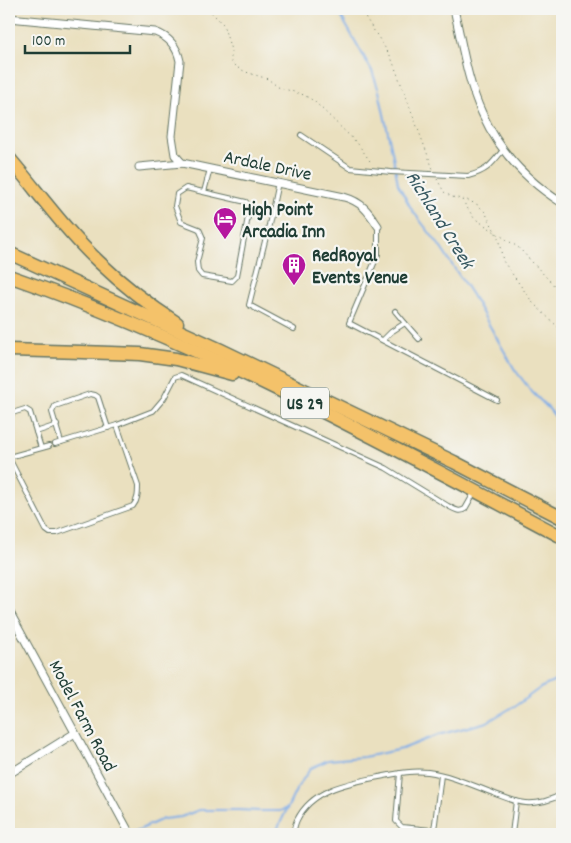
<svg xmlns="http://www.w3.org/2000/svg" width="571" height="843" viewBox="0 0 571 843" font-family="Dekko,sans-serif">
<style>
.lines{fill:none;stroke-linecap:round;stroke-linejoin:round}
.stream{stroke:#7eade8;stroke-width:2}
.lane-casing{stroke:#667665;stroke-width:6}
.street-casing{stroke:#667665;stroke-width:9}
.highway-casing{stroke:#667665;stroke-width:15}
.path{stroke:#667665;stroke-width:1;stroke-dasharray:1 4;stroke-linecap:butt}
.lane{stroke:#fff;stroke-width:4}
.street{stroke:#fff;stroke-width:7}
.highway{stroke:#f4c26a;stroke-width:12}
.labels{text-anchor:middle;stroke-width:4.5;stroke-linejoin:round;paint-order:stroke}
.shield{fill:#f6f6f2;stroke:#60746d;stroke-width:1}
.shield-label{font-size:18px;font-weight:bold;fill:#1f3d34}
.street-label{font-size:19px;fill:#1f3d34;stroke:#f6f6f2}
.poi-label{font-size:19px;font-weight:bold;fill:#1f3d34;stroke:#f6f6f2;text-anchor:start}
.water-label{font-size:20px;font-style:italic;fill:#375961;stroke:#f6f6f2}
</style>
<rect width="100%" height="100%" fill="#f6f6f2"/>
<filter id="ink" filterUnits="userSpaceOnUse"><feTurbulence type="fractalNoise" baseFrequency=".02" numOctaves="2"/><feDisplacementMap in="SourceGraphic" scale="10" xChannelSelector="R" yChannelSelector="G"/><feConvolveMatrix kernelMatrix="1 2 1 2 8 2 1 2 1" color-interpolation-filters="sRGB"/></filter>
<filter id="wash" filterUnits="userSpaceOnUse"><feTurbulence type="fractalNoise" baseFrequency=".0096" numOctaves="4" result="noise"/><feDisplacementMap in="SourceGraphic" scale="20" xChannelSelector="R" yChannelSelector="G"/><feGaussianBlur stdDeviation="1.12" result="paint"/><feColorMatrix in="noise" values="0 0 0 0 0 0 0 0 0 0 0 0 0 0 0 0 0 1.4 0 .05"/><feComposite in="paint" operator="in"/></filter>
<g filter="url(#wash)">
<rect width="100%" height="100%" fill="#eae0bf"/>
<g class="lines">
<g class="stream">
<polyline points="337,9 372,71 379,91 393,156 398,184 412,210 439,245 472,295 515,370 532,392 549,409 562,425"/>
<polyline points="134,832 163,819 181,817 199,810 239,810 258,811 280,811 287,808"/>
<polyline points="275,834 297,788 311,768 328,760 364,757 402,749 438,735 487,722 518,704 540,688 562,678"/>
</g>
</g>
</g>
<g filter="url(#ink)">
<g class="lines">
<g class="lane-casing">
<g id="lane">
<path d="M301 135 350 168 391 172 468 176C487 171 491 165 503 150"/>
<polyline points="278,182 269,225 249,305 294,329"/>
<polygon points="186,188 246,202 250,206 237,276 232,281 202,276 198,271 197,262 203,238 199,229 181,222 175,206 177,194"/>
<polyline points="204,192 210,169"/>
<polyline points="378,226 378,254 349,323 497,400"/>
<polyline points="395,311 405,323"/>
<polyline points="383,340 391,332 405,323 419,339"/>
<polyline points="9,414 25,409 30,412 41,448"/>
<polyline points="36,432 57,425"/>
<polyline points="61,442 52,412 55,406 90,394 95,395 98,397 108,428"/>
<path d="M55 444 117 425 153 411 164 398 175 377 181 375 386 468 448 506C454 509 459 513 465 509L474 493"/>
<polyline points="9,457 49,446"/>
<path d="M9 458 46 530 50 533H57L133 506C138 500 138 493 138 486L117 425"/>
<polyline points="400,773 396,821 402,827 431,830 434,828 435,823 441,775"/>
<path d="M293 834C294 829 295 824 297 820 312 789 348 783 379 777 395 774 411 770 428 772 450 775 472 785 493 793 504 797 514 802 526 803 538 804 552 800 562 794"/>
<polyline points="512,834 516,801"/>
</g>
</g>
<g class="street-casing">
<g id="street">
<path d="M454 9C462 43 467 81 482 113 499 151 527 181 562 203"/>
<path d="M9 18 155 32C169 37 177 46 180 61L172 136 175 155 182 163"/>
<path d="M139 167 182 163 344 197C362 202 368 211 378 226"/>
<polyline points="9,611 130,834"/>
<polyline points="9,774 75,733"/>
</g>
</g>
<g class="highway-casing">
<g id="highway">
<path d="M9 158C38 192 66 231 99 262 123 285 149 305 177 323"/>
<polyline points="9,253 221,350 454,462 562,518"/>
<path d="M9 276C202 343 382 441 562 537"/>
<polyline points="9,350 82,352 140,354 176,359 232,374"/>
</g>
</g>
<g class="path">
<polyline points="156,9 184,12 206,9"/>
<polyline points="208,9 223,24 231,50 231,63 238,68 246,72 268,79 278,87 304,95 314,101 358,144 372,164"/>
<polyline points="360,9 391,57 433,169"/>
<polyline points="437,179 444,192 452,197 467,200 478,205 485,212 498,237 503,261 533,303 562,331"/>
<polyline points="462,200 474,218 519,248 562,294"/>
</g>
<use href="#lane" class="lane"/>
<use href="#street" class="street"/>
<use href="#highway" class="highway"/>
</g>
</g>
<defs>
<g id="hotel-pin" transform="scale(1.25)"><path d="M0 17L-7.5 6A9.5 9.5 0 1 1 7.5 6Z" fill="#b5179e" stroke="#f6f6f2"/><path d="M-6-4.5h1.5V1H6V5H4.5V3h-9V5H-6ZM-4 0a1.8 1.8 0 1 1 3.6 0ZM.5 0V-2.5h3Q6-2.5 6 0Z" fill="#fff"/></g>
<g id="building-pin" transform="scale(1.25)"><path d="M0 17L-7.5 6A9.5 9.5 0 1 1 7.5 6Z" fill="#b5179e" stroke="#f6f6f2"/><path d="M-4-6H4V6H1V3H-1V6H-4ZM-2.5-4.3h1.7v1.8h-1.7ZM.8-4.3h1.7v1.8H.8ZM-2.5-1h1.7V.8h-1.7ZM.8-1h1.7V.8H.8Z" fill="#fff"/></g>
</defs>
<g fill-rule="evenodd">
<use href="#hotel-pin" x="225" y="219"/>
<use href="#building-pin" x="294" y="265"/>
</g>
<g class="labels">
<rect class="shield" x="281" y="387.5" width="48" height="31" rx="4"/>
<g class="shield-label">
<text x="305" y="409">US 29</text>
</g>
<g class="street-label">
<text transform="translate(268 164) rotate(12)" y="7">Ardale Drive</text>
<text transform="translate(84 715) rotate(62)" y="7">Model Farm Road</text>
</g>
<g class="poi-label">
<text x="242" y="215">High Point<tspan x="242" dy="22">Arcadia Inn</tspan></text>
<text x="312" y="261">RedRoyal<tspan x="312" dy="22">Events Venue</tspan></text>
</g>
<g class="water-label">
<text transform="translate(441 219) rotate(58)" y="7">Richland Creek</text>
</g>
</g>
<rect width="571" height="843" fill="none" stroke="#f6f6f2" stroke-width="30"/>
<path d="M25 45v8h105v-8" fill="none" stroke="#1f3d34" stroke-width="2.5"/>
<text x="32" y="45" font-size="15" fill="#1f3d34" stroke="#f6f6f2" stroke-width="4" paint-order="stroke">100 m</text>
</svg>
